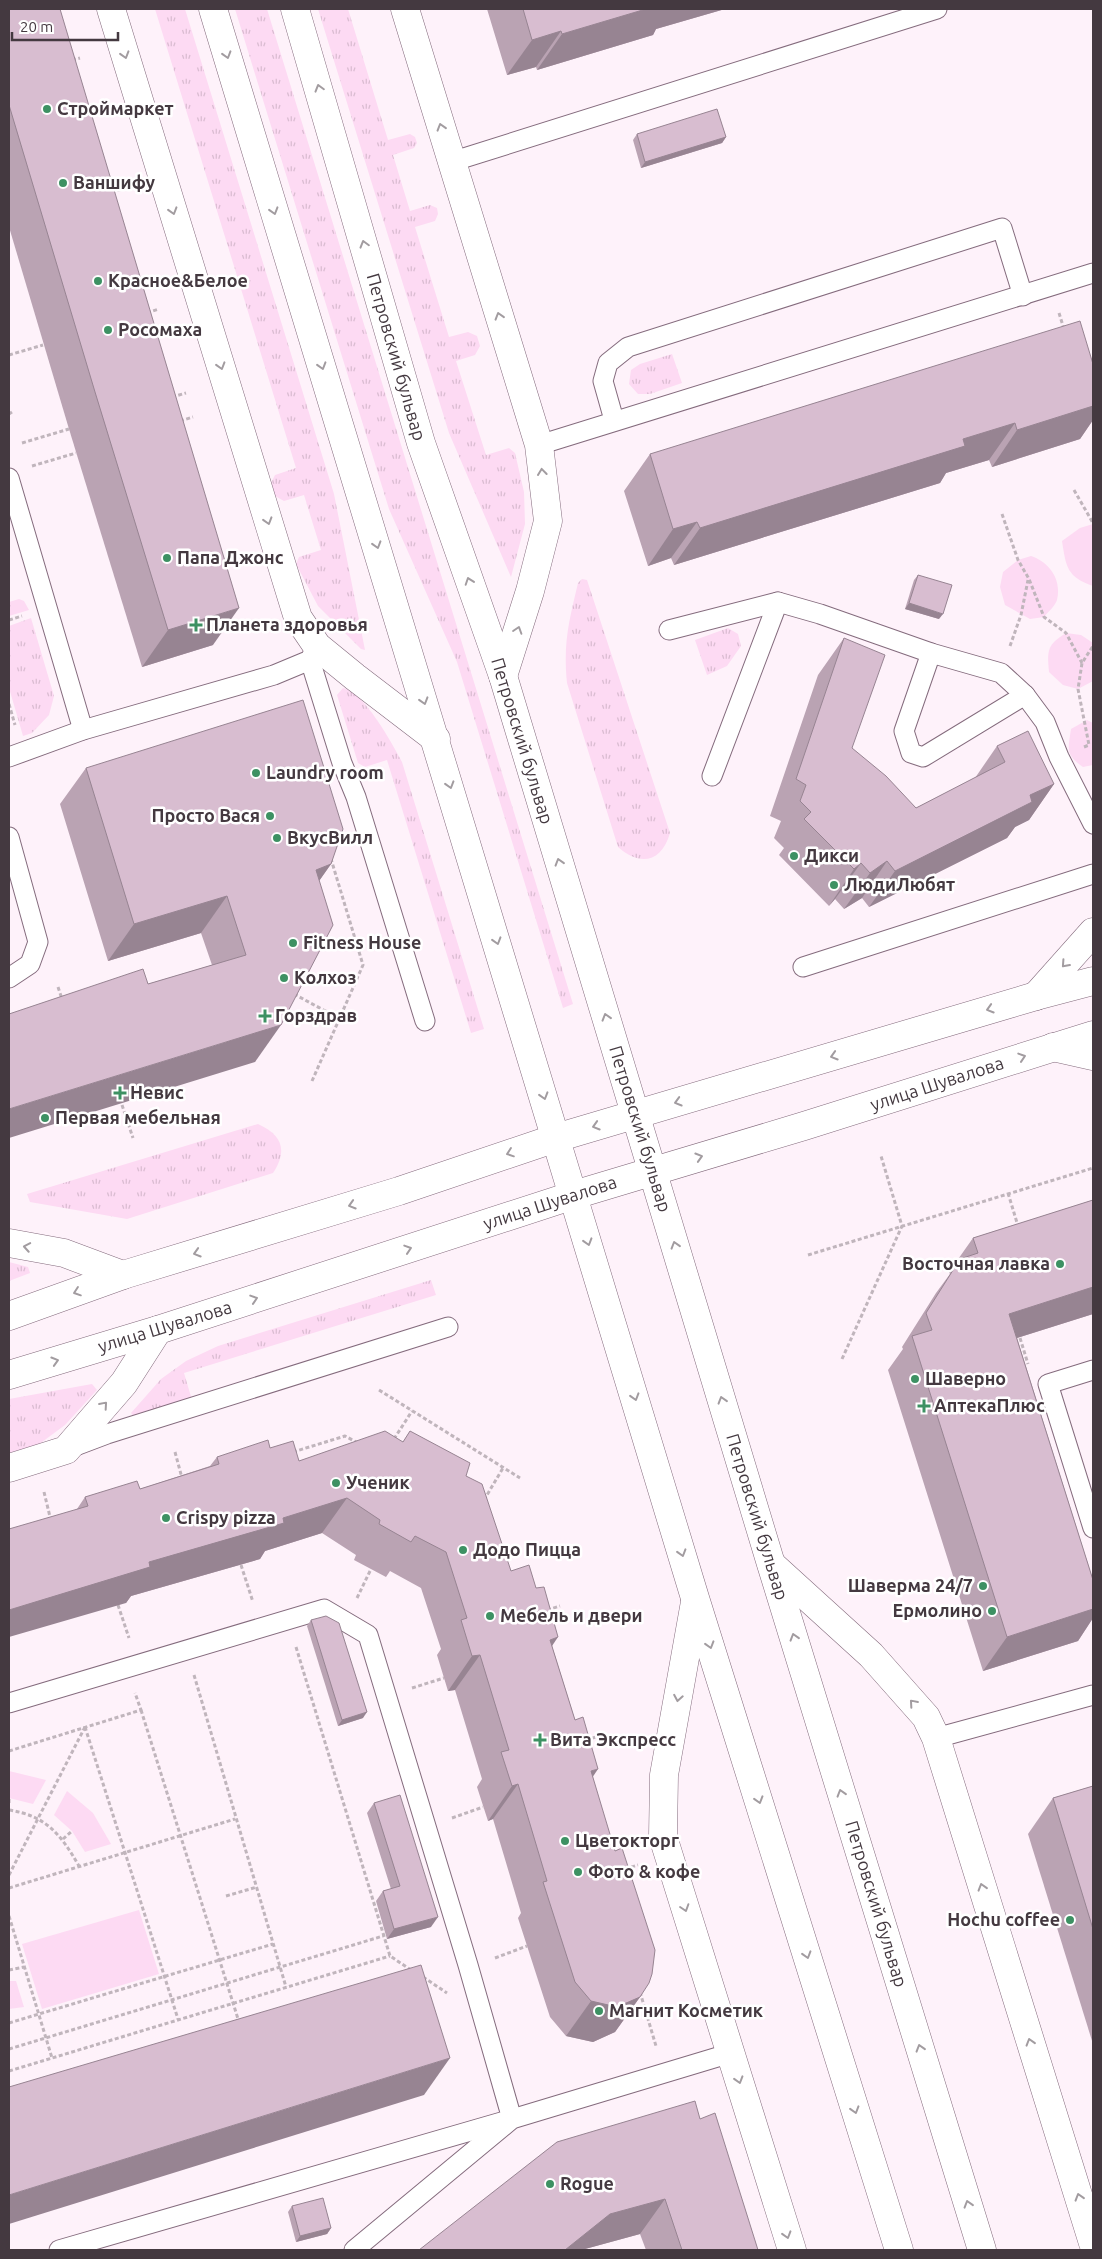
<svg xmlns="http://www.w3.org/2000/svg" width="1102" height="2259" viewBox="0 0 1102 2259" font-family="Ubuntu,sans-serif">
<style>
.grass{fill:url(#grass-tufts)}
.park{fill:#fddaf3}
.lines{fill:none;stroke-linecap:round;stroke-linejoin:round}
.service-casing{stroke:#846b7d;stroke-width:21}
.minor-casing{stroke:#846b7d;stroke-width:29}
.tertiary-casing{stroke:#846b7d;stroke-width:29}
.path{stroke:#c0b5bc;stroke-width:3;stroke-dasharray:4 2.5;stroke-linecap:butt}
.service{stroke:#fff;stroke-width:19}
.minor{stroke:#fff;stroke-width:28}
.tertiary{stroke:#fff;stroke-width:28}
.wall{fill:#baa3b3}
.shaded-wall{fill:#978492}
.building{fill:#d8bdd0;stroke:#978492}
.oneway{stroke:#a29ca0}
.poi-dot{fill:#3d9163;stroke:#fff;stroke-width:2}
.labels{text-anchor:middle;stroke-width:5;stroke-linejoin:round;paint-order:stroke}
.poi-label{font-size:18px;font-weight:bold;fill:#443940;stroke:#fff;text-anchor:start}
.street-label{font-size:18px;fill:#443940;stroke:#fff}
</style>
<defs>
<pattern id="grass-tufts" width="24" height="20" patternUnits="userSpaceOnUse" patternTransform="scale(1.25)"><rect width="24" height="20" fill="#fddaf3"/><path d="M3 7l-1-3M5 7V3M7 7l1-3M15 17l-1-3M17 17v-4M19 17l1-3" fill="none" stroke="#dabcd1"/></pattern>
</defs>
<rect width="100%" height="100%" fill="#fef2fa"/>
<g class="grass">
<polygon points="155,9 185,9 334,494 365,650 361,649 318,606 296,564 299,557 321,550 304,495 284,501 275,496 271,483 275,475 296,468"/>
<polygon points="235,9 267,9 573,1004 563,1008 457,662 389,509"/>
<polygon points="318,9 348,9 388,140 410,134 415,137 417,143 414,148 393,155 410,211 430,205 437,208 438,214 435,221 415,227 449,337 468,332 477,336 480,346 475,355 456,361 486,455 509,448 515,453 524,492 525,524 511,577 449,433"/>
<polygon points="672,354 682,383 650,394 638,394 629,384 631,370 640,364"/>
<path d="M582 579 587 580 670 833C662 862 640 867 618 847L567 683C563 643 569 621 578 583Z"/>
<polygon points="19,599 24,601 29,610 9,616 9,602"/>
<polygon points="31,618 54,696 49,715 32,733 23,736 9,688 9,626"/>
<polygon points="728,628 738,634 741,646 727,666 707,675 695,640"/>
<path d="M343 688C364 692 392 743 402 762L484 1029 471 1033 387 760 365 767 358 763 337 695Z"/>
<path d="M258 1124C282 1135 288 1150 273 1173L127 1219 30 1202 27 1194Z"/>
<polygon points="9,1262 28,1267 30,1273 9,1281"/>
<polygon points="431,1280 436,1295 184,1373 192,1400 134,1417 131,1413 161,1379 186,1361 218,1346"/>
<polygon points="92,1384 97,1390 65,1425 38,1445 9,1453 9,1399"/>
</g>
<g class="park">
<path d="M1093 524V586C1067 577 1066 567 1062 541L1080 528Z"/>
<path d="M1031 556C1049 562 1062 579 1057 600 1055 606 1048 612 1044 617L1030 619 1005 605 1000 587 1003 572 1018 560Z"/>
<path d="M1066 633 1081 635 1093 643V681L1078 689 1063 685 1049 672C1047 650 1047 645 1066 633Z"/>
<path d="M1087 720 1093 723V765L1083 767C1065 754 1068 750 1071 729Z"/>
<polygon points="9,1771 46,1780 33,1804 9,1798"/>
<polygon points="67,1791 93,1813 111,1844 85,1852 72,1831 54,1815"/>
<polygon points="139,1910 159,1974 42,2009 22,1944"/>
<polygon points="9,1981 16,1981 24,2007 9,2009"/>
</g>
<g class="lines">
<g class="service-casing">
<g id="service">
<polyline points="451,162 937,9"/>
<polyline points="614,420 603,381 608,363 628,347 1002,228 1023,296"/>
<polyline points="539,445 1093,273"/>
<polyline points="9,478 83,730"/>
<polyline points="669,630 778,602 820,614 931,653 1001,673 1025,695 1045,722 1059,757 1093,824"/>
<polyline points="931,653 904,731 911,753 923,757 1025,695"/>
<polyline points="310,660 342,763 356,797 425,1021"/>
<polyline points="9,757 83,730 274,675 310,660 315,649"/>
<polyline points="712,776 778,602"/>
<polyline points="9,837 38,942 30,964 9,978"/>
<polyline points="803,967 1093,874"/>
<polyline points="1093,1370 1048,1384 1093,1528"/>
<polyline points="70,1448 107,1434 448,1327"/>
<polyline points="9,1703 324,1609 368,1635 468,1965 512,2119 59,2250"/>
<polyline points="936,1738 1093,1695"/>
<polyline points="354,2250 512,2119 731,2053"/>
</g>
</g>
<g class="minor-casing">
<g id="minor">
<polyline points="111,9 298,618 317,646 355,677 436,739"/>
<polyline points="213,9 695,1598 899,2250"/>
<polyline points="295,9 421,443 503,676 771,1564 982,2250"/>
<polyline points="405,9 539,445 548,521 530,591 503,676"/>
<polyline points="1036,996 1093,932"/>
<polyline points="1053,1047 1093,1056"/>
<polyline points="9,1243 64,1253 123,1275"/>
<polyline points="9,1468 66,1450 124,1383 158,1330"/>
<polyline points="772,1565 871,1655 926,1717 936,1738 1093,2243"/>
<polyline points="695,1602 664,1775 663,1837 792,2250"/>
</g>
</g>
<g class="tertiary-casing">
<g id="tertiary">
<polyline points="9,1316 123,1275 399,1191 556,1138 1036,996 1093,981"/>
<polyline points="9,1375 158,1330 574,1195 804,1126 1093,1035"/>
</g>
</g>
<g class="path">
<polyline points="72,60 80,58"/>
<polyline points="111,192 122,189"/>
<polyline points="147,313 159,309"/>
<polyline points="1059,313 1064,329"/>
<polyline points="9,355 43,345"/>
<polyline points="172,397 186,393"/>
<polyline points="9,414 12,412"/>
<polyline points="180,421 193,417"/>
<polyline points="22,443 69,429"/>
<polyline points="32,466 76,453"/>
<polyline points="1074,490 1093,523"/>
<polyline points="1002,514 1018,560 1029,579 1044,617 1066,633 1082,663"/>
<polyline points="9,620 22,616"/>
<polyline points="1010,646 1021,615 1028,580"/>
<polyline points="9,704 15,725"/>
<polyline points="1084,747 1089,745 1078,689 1082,663 1093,646"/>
<polyline points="58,987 62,999"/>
<polyline points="294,994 340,1019"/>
<polyline points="312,1081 363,965 331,859"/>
<polyline points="122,1105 133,1138"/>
<polyline points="1008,1193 1018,1226"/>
<polyline points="808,1255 1093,1168"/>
<polyline points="1020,1338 1028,1364"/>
<polyline points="842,1359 902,1226 881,1156"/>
<polyline points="379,1390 520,1478"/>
<polyline points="394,1439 412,1411"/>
<polyline points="175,1452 182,1478"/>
<polyline points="293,1452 345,1436 358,1443"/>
<polyline points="44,1492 51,1521"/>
<polyline points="484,1500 503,1468"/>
<polyline points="241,1565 253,1602"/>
<polyline points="357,1598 371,1569"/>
<polyline points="118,1605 129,1638"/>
<polyline points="547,1610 560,1606"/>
<polyline points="296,1647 390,1956 411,1970"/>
<polyline points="194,1675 286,1987"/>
<polyline points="412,1688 444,1678"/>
<polyline points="141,1710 239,2022"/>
<polyline points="85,1727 178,2019"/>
<polyline points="585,1740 600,1736"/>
<polyline points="9,1751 141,1710 135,1693"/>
<polyline points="9,1803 9,1798"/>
<path d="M9 1810C47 1816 61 1835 79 1866"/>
<polyline points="452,1818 483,1807"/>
<polyline points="63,1839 72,1831"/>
<polyline points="625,1869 638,1865"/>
<polyline points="9,1875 85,1727"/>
<polyline points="9,1888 235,1819"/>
<polyline points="226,1896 257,1887"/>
<polyline points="9,1916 52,2058"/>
<polyline points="495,1958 527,1946"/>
<polyline points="9,1970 24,1967"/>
<polyline points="423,1977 447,1993"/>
<polyline points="640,1992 656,2046"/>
<polyline points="9,2023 273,1944"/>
<polyline points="9,2049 383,1936"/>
<polyline points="9,2071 390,1956"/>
</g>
<use href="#service" class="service"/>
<use href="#minor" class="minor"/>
<use href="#tertiary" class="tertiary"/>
</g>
<g class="wall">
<polygon points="9,9 213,645 142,667 69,429 9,227"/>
<polygon points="487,9 725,9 656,29 653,35 537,70 536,67 507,75"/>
<polygon points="637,134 726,137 722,143 641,168 633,140"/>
<polygon points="1093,364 1093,420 1080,439 992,467 989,460 946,473 940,483 674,565 671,558 648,566 624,491 650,454"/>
<polygon points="918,575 939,619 905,609 914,580"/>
<polygon points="844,638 852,748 916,808 975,778 997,746 1054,784 1029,820 1015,827 1007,838 869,907 862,898 844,909 835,899 829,906 779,855 784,848 774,838 781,821 770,816 818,675"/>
<polygon points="86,768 331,864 319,881 255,1062 148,984 212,965 201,933 108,961 60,804"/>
<polygon points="1093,1200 1093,1314 1017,1338 1093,1580 1093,1618 1078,1641 983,1671 888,1370 903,1349 902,1347 936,1293 950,1274 949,1272 973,1238"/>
<polygon points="410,1431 466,1476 511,1571 552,1646 593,1778 640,1997 615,2032 593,2042 566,2036 550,2017 518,1918 521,1913 493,1819 488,1821 477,1787 482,1779 455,1690 448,1691 437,1655 441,1649 421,1588 390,1571 386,1577 354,1560 356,1555 322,1533 265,1551 260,1559 131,1596 126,1603 77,1509 85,1497 140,1489 210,1466 217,1457 270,1448 299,1461 403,1442"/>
<polygon points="311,1620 363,1718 338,1726 307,1626"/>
<polygon points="1093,1786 1093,2044 1028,1834 1053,1798"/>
<polygon points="374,1803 431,1927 387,1939 376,1901 383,1891 391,1889 367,1813"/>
<polygon points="700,2119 758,2250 646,2250 640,2234 585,2249 584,2250 419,2250"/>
<polygon points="292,2206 331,2228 327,2234 296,2242 288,2212"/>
</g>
<g class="shaded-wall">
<polygon points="646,9 725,9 656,29 653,35 537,70 562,34"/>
<polygon points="561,31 536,67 507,75 532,40"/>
<polygon points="726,137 722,143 641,168 645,162"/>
<polygon points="1093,406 1093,420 1080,439 992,467 1017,430"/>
<polygon points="1015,423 989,460 946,473 940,483 674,565 700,528 963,439"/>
<polygon points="697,522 671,558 648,566 673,529"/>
<polygon points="909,603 943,614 939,619 905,609"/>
<polygon points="239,608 213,645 142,667 168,630"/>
<polygon points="1054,784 1029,820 1015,827 1007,838 869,907 895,871 1030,795"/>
<polygon points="887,861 862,898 844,909 870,873"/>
<polygon points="861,863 835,899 829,906 854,869"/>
<polygon points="331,864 305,901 316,870"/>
<polygon points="227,896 201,933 108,961 134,924"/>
<polygon points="281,1025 255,1062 9,1138 9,1109"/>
<polygon points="1093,1287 1093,1314 985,1348 1009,1314"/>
<polygon points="347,1498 322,1533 265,1551 260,1559 131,1596 126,1603 9,1637 9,1610 149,1562 283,1518"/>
<polygon points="1093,1609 1093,1618 1078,1641 983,1671 1007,1637"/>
<polygon points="558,1637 534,1673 550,1640"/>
<polygon points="480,1655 455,1690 448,1691 472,1656"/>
<polygon points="367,1712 363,1718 338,1726 342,1720"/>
<polygon points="598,1769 574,1805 591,1771"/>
<polygon points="518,1784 493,1819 488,1821 512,1786"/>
<polygon points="438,1917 431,1927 387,1939 394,1929"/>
<polygon points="640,1997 615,2032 593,2042 566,2036 591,2001"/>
<polygon points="450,2058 424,2095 9,2224 9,2195"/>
<polygon points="665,2199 640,2234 585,2249 584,2250 565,2250 610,2214"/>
<polygon points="331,2228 327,2234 296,2242 300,2236"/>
</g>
<g class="building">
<polygon points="9,9 60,9 239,608 168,630 95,392 9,105"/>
<polygon points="523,9 646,9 562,34 561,31 532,40"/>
<polygon points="717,109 726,137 645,162 637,134"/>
<polygon points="1080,321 1093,364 1093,406 1017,430 1015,423 963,439 965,446 700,528 697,522 673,529 650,454"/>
<polygon points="918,575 952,585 943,614 909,603"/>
<polygon points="844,638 885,655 852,748 886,776 916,808 1005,762 997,746 1028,731 1054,784 1030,795 1032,802 895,871 887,861 870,873 861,863 854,869 804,819 811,812 800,801 806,785 796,779"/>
<polygon points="303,700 343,829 331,864 316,870 333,925 281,1025 9,1109 9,1014 143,969 148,984 246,955 227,896 134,924 86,768"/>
<polygon points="1093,1200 1093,1287 1009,1314 1093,1580 1093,1609 1007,1637 912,1336 932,1330 926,1313 960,1259 978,1253 973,1238"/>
<polygon points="385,1431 403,1442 410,1431 470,1463 466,1476 482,1484 511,1571 529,1565 536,1588 544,1587 558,1637 550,1640 575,1720 583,1717 598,1769 591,1771 615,1851 622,1848 655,1950 652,1974 649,1983 640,1997 617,2007 591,2001 575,1982 543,1882 547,1881 518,1784 512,1786 501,1752 509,1750 480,1655 472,1656 461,1620 467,1618 446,1552 415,1536 411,1542 379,1524 380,1520 347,1498 283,1518 284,1523 149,1562 150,1567 9,1610 9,1529 88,1506 85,1497 137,1481 140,1489 219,1464 217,1457 268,1440 270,1448 293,1441 299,1461"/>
<polygon points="326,1616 339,1623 367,1712 342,1720 311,1620"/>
<polygon points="1093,1786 1093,1929 1053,1798"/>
<polygon points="400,1795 438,1917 394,1929 383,1891 400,1886 374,1803"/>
<polygon points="421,1965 450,2058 9,2195 9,2087"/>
<polygon points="695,2101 700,2119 715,2113 758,2250 682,2250 665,2199 610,2214 565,2250 419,2250 557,2142"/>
<polygon points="323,2198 331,2228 300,2236 292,2206"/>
</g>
<defs><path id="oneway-chevron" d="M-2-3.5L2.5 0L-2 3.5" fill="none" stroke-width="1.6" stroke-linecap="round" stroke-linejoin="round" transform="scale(1.25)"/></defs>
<g class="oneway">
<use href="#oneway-chevron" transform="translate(125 55) rotate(73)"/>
<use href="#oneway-chevron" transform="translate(227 55) rotate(73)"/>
<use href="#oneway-chevron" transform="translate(319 88) rotate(-106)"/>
<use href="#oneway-chevron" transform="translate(441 127) rotate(-107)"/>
<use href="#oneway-chevron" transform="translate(173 211) rotate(73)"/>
<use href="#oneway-chevron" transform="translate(274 211) rotate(73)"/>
<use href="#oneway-chevron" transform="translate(364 244) rotate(-106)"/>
<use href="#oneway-chevron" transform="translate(499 316) rotate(-107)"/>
<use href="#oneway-chevron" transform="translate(221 366) rotate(73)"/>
<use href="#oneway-chevron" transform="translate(322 366) rotate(73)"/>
<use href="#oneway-chevron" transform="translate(542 472) rotate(-97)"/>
<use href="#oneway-chevron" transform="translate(268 521) rotate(73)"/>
<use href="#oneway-chevron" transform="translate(377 545) rotate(73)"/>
<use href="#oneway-chevron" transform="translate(469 581) rotate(-109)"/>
<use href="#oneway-chevron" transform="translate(518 630) rotate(-72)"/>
<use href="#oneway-chevron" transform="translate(424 701) rotate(73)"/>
<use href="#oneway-chevron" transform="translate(450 785) rotate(73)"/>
<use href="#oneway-chevron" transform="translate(559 862) rotate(-107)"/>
<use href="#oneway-chevron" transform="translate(497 941) rotate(73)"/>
<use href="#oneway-chevron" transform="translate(1065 964) rotate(132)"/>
<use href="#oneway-chevron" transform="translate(990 1009) rotate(163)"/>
<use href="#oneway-chevron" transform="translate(606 1017) rotate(-107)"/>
<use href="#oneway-chevron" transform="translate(834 1056) rotate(163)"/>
<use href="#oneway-chevron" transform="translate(1022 1057) rotate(-18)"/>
<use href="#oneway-chevron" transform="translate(544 1096) rotate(73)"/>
<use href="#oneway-chevron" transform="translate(678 1102) rotate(164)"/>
<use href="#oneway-chevron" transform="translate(596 1126) rotate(163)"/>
<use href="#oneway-chevron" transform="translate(510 1153) rotate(161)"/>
<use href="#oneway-chevron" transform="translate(699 1157) rotate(-17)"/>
<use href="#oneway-chevron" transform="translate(352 1205) rotate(163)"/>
<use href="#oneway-chevron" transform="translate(588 1242) rotate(73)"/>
<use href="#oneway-chevron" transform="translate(675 1245) rotate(-107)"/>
<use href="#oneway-chevron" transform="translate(27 1247) rotate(-170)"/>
<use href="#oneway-chevron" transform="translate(408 1249) rotate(-18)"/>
<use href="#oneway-chevron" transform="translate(197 1253) rotate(163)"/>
<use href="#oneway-chevron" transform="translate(77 1292) rotate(161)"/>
<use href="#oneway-chevron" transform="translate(254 1299) rotate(-18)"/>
<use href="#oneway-chevron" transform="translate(55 1361) rotate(-17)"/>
<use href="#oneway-chevron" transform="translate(635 1397) rotate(73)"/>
<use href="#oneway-chevron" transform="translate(722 1400) rotate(-107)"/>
<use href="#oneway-chevron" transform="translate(104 1405) rotate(-49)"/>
<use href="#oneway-chevron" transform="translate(682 1553) rotate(73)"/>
<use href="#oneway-chevron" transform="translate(794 1637) rotate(-107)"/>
<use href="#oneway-chevron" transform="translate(710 1645) rotate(73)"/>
<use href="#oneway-chevron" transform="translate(678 1698) rotate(100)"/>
<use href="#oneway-chevron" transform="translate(913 1703) rotate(-131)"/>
<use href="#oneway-chevron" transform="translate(841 1793) rotate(-107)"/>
<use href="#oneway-chevron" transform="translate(759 1800) rotate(73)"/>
<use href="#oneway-chevron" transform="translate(982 1887) rotate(-107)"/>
<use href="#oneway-chevron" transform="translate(685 1908) rotate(72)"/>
<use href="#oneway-chevron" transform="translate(807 1955) rotate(73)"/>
<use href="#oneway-chevron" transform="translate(1030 2042) rotate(-107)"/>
<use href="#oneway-chevron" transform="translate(920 2048) rotate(-107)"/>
<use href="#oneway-chevron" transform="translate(739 2080) rotate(73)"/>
<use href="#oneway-chevron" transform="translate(855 2110) rotate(73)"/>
<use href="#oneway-chevron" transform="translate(1079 2197) rotate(-107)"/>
<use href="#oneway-chevron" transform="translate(968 2204) rotate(-107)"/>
<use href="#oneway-chevron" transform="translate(787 2235) rotate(73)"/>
</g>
<g class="poi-dot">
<circle cx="47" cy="109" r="5"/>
<circle cx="63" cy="183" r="5"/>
<circle cx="98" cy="281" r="5"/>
<circle cx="108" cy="330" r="5"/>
<circle cx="167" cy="558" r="5"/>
<path d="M193.5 617.5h5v5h5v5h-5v5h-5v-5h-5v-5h5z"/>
<circle cx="256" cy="773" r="5"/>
<circle cx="270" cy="816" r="5"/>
<circle cx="277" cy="838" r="5"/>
<circle cx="794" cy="856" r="5"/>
<circle cx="834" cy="885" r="5"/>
<circle cx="293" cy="943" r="5"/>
<circle cx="284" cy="978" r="5"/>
<path d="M262.5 1008.5h5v5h5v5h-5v5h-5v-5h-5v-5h5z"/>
<path d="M117.5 1085.5h5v5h5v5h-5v5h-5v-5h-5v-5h5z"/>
<circle cx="45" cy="1118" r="5"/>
<circle cx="1060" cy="1264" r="5"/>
<circle cx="915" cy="1379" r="5"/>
<path d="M921.5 1398.5h5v5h5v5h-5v5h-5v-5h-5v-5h5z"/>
<circle cx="336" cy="1483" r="5"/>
<circle cx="166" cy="1518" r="5"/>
<circle cx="463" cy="1550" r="5"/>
<circle cx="983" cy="1586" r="5"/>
<circle cx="992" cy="1611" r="5"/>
<circle cx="490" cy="1616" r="5"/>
<path d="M537.5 1732.5h5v5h5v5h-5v5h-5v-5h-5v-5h5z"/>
<circle cx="565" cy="1841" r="5"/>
<circle cx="578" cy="1872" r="5"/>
<circle cx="1070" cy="1920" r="5"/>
<circle cx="599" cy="2011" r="5"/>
<circle cx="550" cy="2184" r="5"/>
</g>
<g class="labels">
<g class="poi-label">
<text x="57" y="115">Строймаркет</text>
<text x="73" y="189">Ваншифу</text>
<text x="108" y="287">Красное&amp;Белое</text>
<text x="118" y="336">Росомаха</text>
<text x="177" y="564">Папа Джонс</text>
<text x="206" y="631">Планета здоровья</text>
<text x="266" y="779">Laundry room</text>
<text x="260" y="822" text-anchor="end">Просто Вася</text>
<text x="287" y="844">ВкусВилл</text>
<text x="804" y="862">Дикси</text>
<text x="844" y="891">ЛюдиЛюбят</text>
<text x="303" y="949">Fitness House</text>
<text x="294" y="984">Колхоз</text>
<text x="275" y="1022">Горздрав</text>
<text x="130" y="1099">Невис</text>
<text x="55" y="1124">Первая мебельная</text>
<text x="1050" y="1270" text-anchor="end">Восточная лавка</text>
<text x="925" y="1385">Шаверно</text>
<text x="934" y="1412">АптекаПлюс</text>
<text x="346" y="1489">Ученик</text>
<text x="176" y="1524">Crispy pizza</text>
<text x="473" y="1556">Додо Пицца</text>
<text x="973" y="1592" text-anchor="end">Шаверма 24/7</text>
<text x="982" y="1617" text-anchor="end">Ермолино</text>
<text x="500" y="1622">Мебель и двери</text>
<text x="550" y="1746">Вита Экспресс</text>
<text x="575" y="1847">Цветокторг</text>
<text x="588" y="1878">Фото &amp; кофе</text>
<text x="1060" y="1926" text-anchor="end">Hochu coffee</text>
<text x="609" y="2017">Магнит Косметик</text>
<text x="560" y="2190">Rogue</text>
</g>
<g class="street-label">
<text transform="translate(396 357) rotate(74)" y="6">Петровский бульвар</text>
<text transform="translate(522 741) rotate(73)" y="6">Петровский бульвар</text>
<text transform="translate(937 1084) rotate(-18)" y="6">улица Шувалова</text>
<text transform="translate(640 1129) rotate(73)" y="6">Петровский бульвар</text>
<text transform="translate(550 1203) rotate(-18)" y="6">улица Шувалова</text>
<text transform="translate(165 1327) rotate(-17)" y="6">улица Шувалова</text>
<text transform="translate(757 1517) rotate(73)" y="6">Петровский бульвар</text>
<text transform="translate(876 1904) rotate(73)" y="6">Петровский бульвар</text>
</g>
</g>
<rect width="1102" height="2259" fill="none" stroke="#443940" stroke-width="20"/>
<path d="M12 32v8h106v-8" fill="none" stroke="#443940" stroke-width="2.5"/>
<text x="20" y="32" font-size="15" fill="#443940" stroke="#ffffff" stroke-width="4" paint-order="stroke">20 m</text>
</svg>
